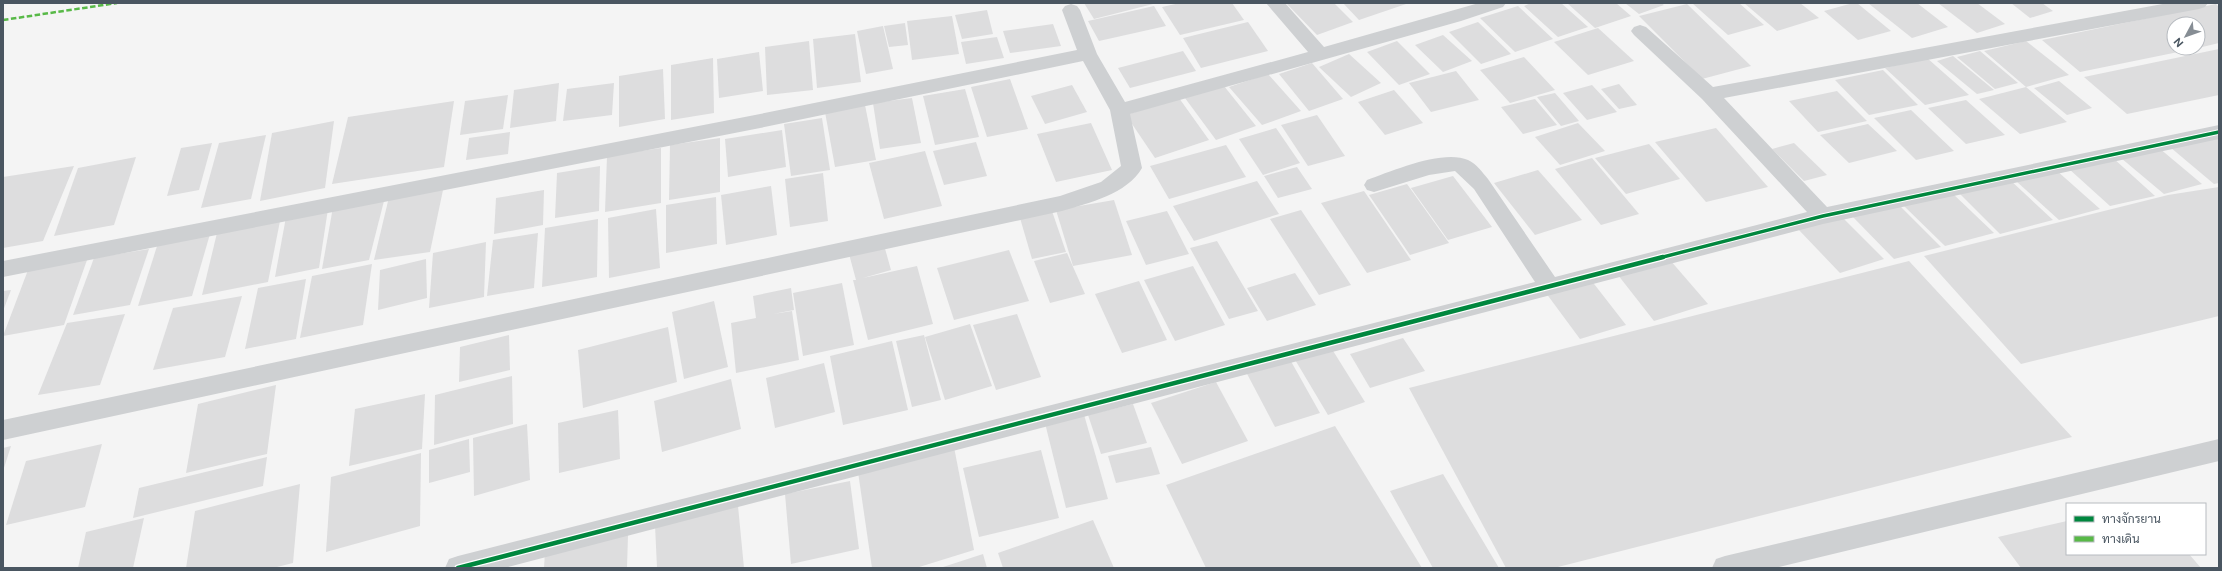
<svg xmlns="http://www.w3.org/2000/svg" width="2222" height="571" viewBox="0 0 2222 571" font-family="'DM Sans',Sarabun,sans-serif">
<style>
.building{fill:#ddddde}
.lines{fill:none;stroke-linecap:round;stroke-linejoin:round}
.street{fill:#ced0d2;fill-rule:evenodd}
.quiet{stroke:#58b947;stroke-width:2.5;stroke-dasharray:5.5 2.5;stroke-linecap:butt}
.cycleway-far1-casing{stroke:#fff;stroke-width:5.5}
.cycleway-casing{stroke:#fff;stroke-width:7}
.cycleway-far1{stroke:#00873e;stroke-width:3.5}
.cycleway{stroke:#00873e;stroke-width:4.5}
</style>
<rect width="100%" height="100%" fill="#f4f4f4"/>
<g class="building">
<polygon points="1084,3 1152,3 1153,4 1094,19"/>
<polygon points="1180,3 1232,3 1244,20 1180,35 1162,7"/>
<polygon points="1286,3 1334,3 1353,22 1317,35"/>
<polygon points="1343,3 1409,3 1359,20"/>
<polygon points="1531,3 1561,3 1588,27 1558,37 1524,6"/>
<polygon points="1567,3 1616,3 1631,16 1595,28"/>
<polygon points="1625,3 1661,3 1664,5 1639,14"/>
<polygon points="1692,3 1739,3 1764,25 1728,35"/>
<polygon points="1744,3 1800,3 1819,18 1777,31"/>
<polygon points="1853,3 1857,3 1891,31 1858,40 1824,11"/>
<polygon points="1868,3 1917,3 1948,27 1912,38"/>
<polygon points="1938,3 1977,3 2005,24 1977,33"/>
<polygon points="2011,3 2042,3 2053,11 2030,18"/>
<polygon points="1687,4 1751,66 1702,79 1639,16"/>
<polygon points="2216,4 2219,7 2219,43 2198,48 2198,24 2174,24 2174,48 2193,49 2080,72 2042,40"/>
<polygon points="1154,6 1166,26 1099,41 1088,21"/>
<polygon points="1518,6 1553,39 1515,52 1480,18"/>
<polygon points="987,10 993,34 962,39 955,15"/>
<polygon points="952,16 959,54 912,60 907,21"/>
<polygon points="1248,22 1268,51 1201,68 1183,38"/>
<polygon points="1478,22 1511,54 1481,64 1449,32"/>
<polygon points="905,23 908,45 889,47 884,26"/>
<polygon points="1053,24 1061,46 1010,53 1003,31"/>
<polygon points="883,26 893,69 866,74 857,31"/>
<polygon points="1598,28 1634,61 1588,75 1554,42"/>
<polygon points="855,34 861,82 817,88 813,39"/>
<polygon points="1443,35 1472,61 1443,72 1415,45"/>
<polygon points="997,37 1004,58 966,64 961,42"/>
<polygon points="809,41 813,90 767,95 765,47"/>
<polygon points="1397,41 1430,74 1399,85 1367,52"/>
<polygon points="2026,41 2069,75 2026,87 1984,51"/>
<polygon points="2219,49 2219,95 2127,114 2084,77"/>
<polygon points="1183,51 1196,71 1130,88 1118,68"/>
<polygon points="1980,51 2018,83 1995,89 1957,57"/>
<polygon points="759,52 763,91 719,98 717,59"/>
<polygon points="1349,54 1381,83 1351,97 1319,67"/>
<polygon points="1953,56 1994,90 1977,94 1937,61"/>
<polygon points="1524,57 1555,90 1510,103 1480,70"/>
<polygon points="713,58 714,113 671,120 671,65"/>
<polygon points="1927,58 1969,95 1925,105 1885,68"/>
<polygon points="1312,63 1343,99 1309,111 1279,74"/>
<polygon points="663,69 665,119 619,127 619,76"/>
<polygon points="1883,70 1918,105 1869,115 1835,80"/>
<polygon points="1456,71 1479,100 1431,112 1409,83"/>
<polygon points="1268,74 1301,111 1262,125 1229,87"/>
<polygon points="1010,79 1028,129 987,137 971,87"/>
<polygon points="2059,81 2092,108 2067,115 2034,88"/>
<polygon points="559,83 556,121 510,128 514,90"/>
<polygon points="614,83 612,115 563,121 567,89"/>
<polygon points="1619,84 1637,105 1619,109 1601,89"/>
<polygon points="1072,85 1087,112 1045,124 1031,96"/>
<polygon points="1592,85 1617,112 1587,120 1563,93"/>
<polygon points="1224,86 1256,126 1216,140 1185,98"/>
<polygon points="2026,87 2067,122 2020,134 1979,99"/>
<polygon points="965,89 979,137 935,145 923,96"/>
<polygon points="1394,90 1423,123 1385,135 1358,102"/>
<polygon points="1837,91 1867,121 1818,132 1789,101"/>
<polygon points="1555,93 1579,121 1561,126 1537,97"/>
<polygon points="508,95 503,129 460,135 465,101"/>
<polygon points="912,98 921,143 880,149 873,103"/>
<polygon points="1179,98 1209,140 1155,158 1126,115"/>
<polygon points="1535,99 1557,125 1523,134 1501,107"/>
<polygon points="1966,100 2005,135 1966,144 1928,108"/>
<polygon points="454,101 444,167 332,184 348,117"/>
<polygon points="865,105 876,160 835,167 825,112"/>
<polygon points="1911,110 1954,151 1916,160 1874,118"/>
<polygon points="1317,115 1345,156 1308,166 1281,125"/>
<polygon points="822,118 830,170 791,176 784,124"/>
<polygon points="334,121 325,188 260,201 272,133"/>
<polygon points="1091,123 1112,170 1056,182 1037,134"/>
<polygon points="1578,123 1605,151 1560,165 1535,137"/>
<polygon points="1868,124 1897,151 1849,163 1820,135"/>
<polygon points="1276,128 1300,163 1263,175 1239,139"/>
<polygon points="1716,128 1768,187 1706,202 1655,142"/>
<polygon points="782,130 786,167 728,177 725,139"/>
<polygon points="510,132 508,154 466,160 469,138"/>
<polygon points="266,135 251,199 201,208 219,143"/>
<polygon points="2219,137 2219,183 2214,184 2170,147"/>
<polygon points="720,138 720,192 669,200 670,145"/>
<polygon points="976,142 987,176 944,185 933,151"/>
<polygon points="212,143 199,190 167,196 181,148"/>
<polygon points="1794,143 1827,175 1804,181 1772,149"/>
<polygon points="1649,144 1680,179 1626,194 1595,158"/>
<polygon points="1226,145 1246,177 1169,199 1150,166"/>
<polygon points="661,148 661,203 605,212 607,156"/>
<polygon points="2159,148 2202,184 2164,194 2121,158"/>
<polygon points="925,151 942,206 884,219 869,163"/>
<polygon points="136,157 114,225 54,236 78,168"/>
<polygon points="1592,158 1639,214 1601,225 1555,169"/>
<polygon points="2113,158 2155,196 2110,206 2068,168"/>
<polygon points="74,166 43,241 3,248 3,177"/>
<polygon points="600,166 599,211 555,218 557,173"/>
<polygon points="1297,167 1312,189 1278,198 1264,176"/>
<polygon points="1538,170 1582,220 1535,235 1494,183"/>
<polygon points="2056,170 2100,209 2059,220 2016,181"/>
<polygon points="823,173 828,221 790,227 785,179"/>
<polygon points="1453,176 1492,227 1448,240 1411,188"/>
<polygon points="2009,179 2053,220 2000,234 1957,191"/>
<polygon points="1257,181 1279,214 1194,241 1173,206"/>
<polygon points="1407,184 1449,243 1410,255 1369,195"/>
<polygon points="771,186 777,235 726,245 721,195"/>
<polygon points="2219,187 2219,316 2021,364 1924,256 2168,195"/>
<polygon points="443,190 430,252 374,260 389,197"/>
<polygon points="544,190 543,225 494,234 496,198"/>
<polygon points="1364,191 1411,260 1367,273 1321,203"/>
<polygon points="1951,192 1994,233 1945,246 1903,205"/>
<polygon points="385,197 369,260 322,269 333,207"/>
<polygon points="716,197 717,244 666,253 666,205"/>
<polygon points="1114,200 1132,255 1073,266 1056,210"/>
<polygon points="1899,205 1941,247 1894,259 1853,217"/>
<polygon points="328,209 319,268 275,277 286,217"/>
<polygon points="656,209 660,268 609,278 608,218"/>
<polygon points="1301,210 1351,285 1319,295 1270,219"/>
<polygon points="1052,211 1066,252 1032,259 1020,218"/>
<polygon points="1167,211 1189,254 1146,265 1126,221"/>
<polygon points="1841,216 1884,259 1840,273 1798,229"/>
<polygon points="598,219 597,277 542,287 545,228"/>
<polygon points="280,221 268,282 202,295 217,233"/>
<polygon points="538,233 534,288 487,296 493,240"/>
<polygon points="210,234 192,296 138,306 158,243"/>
<polygon points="1217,241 1258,311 1229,319 1190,248"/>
<polygon points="486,242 484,297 429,308 433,253"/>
<polygon points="884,245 891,270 863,278 917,266 933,324 868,340 853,280 856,280 849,254"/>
<polygon points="149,249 130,305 73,315 94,258"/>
<polygon points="1009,250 1029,301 954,320 937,268"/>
<polygon points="1067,253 1085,294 1050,303 1034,261"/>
<polygon points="426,259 427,298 378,310 380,270"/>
<polygon points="87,260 64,325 3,336 28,270"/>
<polygon points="1670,260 1708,304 1654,321 1618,275"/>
<polygon points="1909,261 2072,437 1554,568 1506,568 1409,388"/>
<polygon points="372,264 363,325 300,338 312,276"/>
<polygon points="1193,266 1225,325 1175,341 1144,280"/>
<polygon points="1295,273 1316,305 1267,321 1247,288"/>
<polygon points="306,279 296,339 245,349 258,288"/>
<polygon points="1591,280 1626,325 1580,339 1546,293"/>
<polygon points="1139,281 1167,340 1122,353 1095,294"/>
<polygon points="842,283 854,345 803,356 793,293"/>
<polygon points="791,288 794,310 773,314 792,311 799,360 736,373 731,323 756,318 753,296"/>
<polygon points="11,290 3,311 3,291"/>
<polygon points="242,296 225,357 153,370 173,308"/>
<polygon points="714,301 728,367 684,379 672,312"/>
<polygon points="125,314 100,385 38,395 67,323"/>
<polygon points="1017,314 1041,377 996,390 973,325"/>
<polygon points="970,324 992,386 945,400 925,337"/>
<polygon points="668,327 677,382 583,408 578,350"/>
<polygon points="509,335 510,370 459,382 460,347"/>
<polygon points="924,335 941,400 912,407 896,341"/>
<polygon points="1403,338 1425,371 1370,388 1350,354"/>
<polygon points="892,341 908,410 843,425 830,356"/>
<polygon points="1330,346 1365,402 1328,415 1294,358"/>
<polygon points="1288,356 1320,413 1275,427 1245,370"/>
<polygon points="824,363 835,412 775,428 766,378"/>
<polygon points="512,376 513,424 434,445 435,395"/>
<polygon points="731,379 741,429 662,452 654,401"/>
<polygon points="1216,382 1248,441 1182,464 1151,403"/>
<polygon points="276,385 267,454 186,473 198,404"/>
<polygon points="425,394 422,449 349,466 355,409"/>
<polygon points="1133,404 1147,443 1101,454 1088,415"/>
<polygon points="618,410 620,459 559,473 558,423"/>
<polygon points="1083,411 1108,499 1066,508 1044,419"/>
<polygon points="527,424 530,480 474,496 473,438"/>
<polygon points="1335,426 1422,568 1206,568 1166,485"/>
<polygon points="469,439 470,472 429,483 429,450"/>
<polygon points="102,444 85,507 6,525 26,461"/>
<polygon points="11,446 3,471 3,448"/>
<polygon points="954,447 974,550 916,568 872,568 858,472"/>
<polygon points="1151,447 1160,474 1116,483 1108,456"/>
<polygon points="1041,450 1059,518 979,537 963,468"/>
<polygon points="421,453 420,526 326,552 331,477"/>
<polygon points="267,457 263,486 133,518 139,488"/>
<polygon points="1443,474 1499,568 1433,568 1390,491"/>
<polygon points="850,481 859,549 791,564 785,494"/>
<polygon points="300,484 293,563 273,568 186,568 195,511"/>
<polygon points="738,506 744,568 657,568 655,525"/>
<polygon points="144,518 133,568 78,568 86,532"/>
<polygon points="1093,520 1114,568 1003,568 998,553"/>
<polygon points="2067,521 2067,554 2189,554 2201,568 2021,568 1998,537"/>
<polygon points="628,535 627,568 544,568 545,551"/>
<polygon points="983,554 987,568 940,568"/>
</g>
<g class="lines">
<g class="street">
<path d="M1266 3H1285L1324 47 1479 3H1506L1503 7 1461 21 1130 114 1142 168C1127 194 1089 203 1062 211L3 440V420L1060 196 1101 182 1121 166 1110 110 1083 61 755 129 3 277V261L755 115 1077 50 1062 10 1065 6 1071 4 1077 6 1080 10 1097 54 1125 102 1308 52Z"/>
<path d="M2168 3H2208L2205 7 2199 9 1724 98 1827 207 2219 125V139L1823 224 504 568H445L449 559 458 556 1535 282 1474 189 1455 171 1429 175 1374 192 1367 190 1364 185 1367 180C1392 171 1443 149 1468 160 1477 164 1482 172 1488 179L1555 277 1807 212 1702 99 1634 35 1631 31 1634 27 1640 25 1646 27 1713 87Z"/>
<polygon points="2219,439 2219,461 1775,568 1712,568 1716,559 1725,556"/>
</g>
<polyline class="quiet" points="3,20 117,3"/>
<g class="cycleway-far1-casing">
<polyline id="cycleway-far1" points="1659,258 1823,216 2219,132"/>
</g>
<g class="cycleway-casing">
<polyline id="cycleway" points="458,568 1663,257"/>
</g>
<use href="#cycleway-far1" class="cycleway-far1"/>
<use href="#cycleway" class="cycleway"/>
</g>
<rect width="2222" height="571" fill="none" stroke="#4a5661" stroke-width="8"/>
<rect x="2066" y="503" width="140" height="52" fill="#ffffff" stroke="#b7bbc0"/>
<rect x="2074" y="516" width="20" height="6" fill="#00873e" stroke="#b7bbc0"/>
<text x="2102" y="523" font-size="12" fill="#4a5661">ทางจักรยาน</text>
<rect x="2074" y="536" width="20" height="6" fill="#58b947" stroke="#b7bbc0"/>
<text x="2102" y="543" font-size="12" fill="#4a5661">ทางเดิน</text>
<g transform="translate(2186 36) rotate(229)"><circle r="19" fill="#ffffff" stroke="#b7bbc0"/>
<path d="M0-3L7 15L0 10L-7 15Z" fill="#868d94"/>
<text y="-6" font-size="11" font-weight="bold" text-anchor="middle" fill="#4a5661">N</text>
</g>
</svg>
